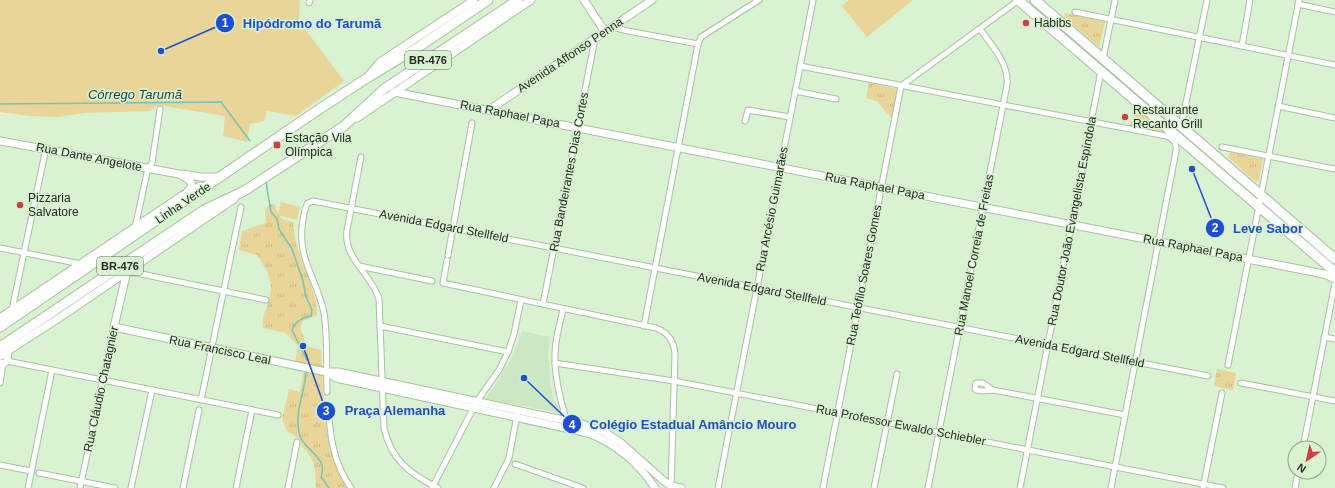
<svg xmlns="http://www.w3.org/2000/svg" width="1335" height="488" viewBox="0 0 1335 488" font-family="Helvetica,sans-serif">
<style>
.built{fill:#cbe8c2}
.grass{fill:url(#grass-tufts)}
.pitch{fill:#e8d597}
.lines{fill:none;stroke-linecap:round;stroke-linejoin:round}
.stream{stroke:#73c5ba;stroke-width:1.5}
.street-casing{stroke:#a9c1a2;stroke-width:7}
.secondary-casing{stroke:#a9c1a2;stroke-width:9}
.highway-casing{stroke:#a9c1a2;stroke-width:11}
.street{stroke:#fff;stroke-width:5}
.secondary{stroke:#fff;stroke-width:7}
.highway{stroke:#fff;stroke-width:9}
.poi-dot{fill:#ce3e42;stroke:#d9f2d2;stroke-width:1.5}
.labels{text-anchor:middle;stroke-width:3;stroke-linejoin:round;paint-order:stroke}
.shield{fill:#d9f2d2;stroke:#5a6755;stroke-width:1}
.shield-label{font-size:11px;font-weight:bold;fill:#232c20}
.poi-label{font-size:12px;fill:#232c20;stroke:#d9f2d2;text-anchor:start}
.street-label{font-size:12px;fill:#232c20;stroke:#d9f2d2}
.water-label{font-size:13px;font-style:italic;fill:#1e4540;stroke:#d9f2d2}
.leader{fill:none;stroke:#1d4ed8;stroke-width:1.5}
.callout-dot{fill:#1d4ed8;stroke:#d9f2d2;stroke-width:1.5}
.mark-label{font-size:12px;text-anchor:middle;font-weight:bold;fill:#fff}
.callout-label{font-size:13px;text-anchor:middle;font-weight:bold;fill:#1d4ed8;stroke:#d9f2d2;stroke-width:3;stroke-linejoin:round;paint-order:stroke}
</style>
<defs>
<pattern id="grass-tufts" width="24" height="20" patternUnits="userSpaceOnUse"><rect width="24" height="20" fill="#e8d597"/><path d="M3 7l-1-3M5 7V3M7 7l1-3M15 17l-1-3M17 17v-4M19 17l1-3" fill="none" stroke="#c7b782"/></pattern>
</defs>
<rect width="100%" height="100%" fill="#d9f2d2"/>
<polygon class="built" points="522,331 550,337 548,353 551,388 554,400 561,413 486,399 511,359"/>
<g class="grass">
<polygon points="1065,13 1105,22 1099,47 1064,17"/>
<polygon points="869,83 898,89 892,119 877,101 866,98"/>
<polygon points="1139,112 1164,133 1129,126"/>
<polygon points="1230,152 1263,159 1259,180 1256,182 1228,157"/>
<path d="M271 204 275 205C278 217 281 220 293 222L295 239 302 262 309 279 316 301 317 315 303 321 300 328 307 346 321 350C324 397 321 448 348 488H316C315 475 317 469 311 457 306 449 301 449 300 439L287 431 282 419 289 389 300 392 305 364 295 362 298 346 286 333 263 328C261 320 264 315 267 307 275 284 270 275 257 255L239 250 242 231 266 223 265 209Z"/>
<polygon points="1217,369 1236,373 1233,390 1214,386"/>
</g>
<g class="pitch">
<polygon points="0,0 300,0 299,21 344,81 296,116 267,111 264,121 250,124 247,142 223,136 225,116 158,105 150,111 84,113 56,117 30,116 0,112"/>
<polygon points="849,0 913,0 867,37 842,6"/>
<polygon points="281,202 300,207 297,220 278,215"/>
</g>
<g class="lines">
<g class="stream">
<polyline points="0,104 221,102 250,141"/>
<path d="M266 182 271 212 277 219 279 229 292 249 303 281 306 297 312 310 311 316C302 318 294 322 292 330L307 360"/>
<path d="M306 372C305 394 293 413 300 436 304 448 318 453 322 465 323 469 322 474 321 477L329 488"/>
</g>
<g class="street-casing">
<g id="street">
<polyline points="309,3 310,0"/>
<polyline points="1298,4 1335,12"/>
<polyline points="1075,12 1335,65"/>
<polyline points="613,27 628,31 698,44"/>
<polyline points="1242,46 1250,0"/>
<polyline points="1103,59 1115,0"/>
<path d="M800 66 1166 136C1174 139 1177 143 1176 151L1111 488"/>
<polyline points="795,91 836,99"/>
<polyline points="1278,106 1335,118"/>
<polyline points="745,121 748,110 790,117"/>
<polyline points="1181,127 1207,0"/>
<polyline points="1222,147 1335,169"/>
<path d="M361 157 347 230C343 259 372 274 379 299L384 428C391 460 410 474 438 488"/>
<polyline points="135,228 148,168 152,163 160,109"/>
<polyline points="0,248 81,264"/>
<polyline points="448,255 472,123"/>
<path d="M447 260 443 283 656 328C667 332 674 341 675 354L671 488"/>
<polyline points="359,266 432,281"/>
<polyline points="127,271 266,300"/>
<polyline points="543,304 595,39"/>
<path d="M563 309C560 324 555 339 555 354 554 379 562 404 568 427"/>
<polyline points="12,310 46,148"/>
<polyline points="380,326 508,352"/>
<polyline points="644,326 698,44 701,37 759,0"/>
<polyline points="1324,337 1335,339"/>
<polyline points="7,361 278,415"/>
<polyline points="555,363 674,381 1223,488"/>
<polyline points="1228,365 1299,0"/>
<polyline points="0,383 3,364"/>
<polyline points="1241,383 1335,401"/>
<polyline points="993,390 983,383 976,383 975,389 976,390 983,391 993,390 1125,415"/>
<path d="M327 392C326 367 328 338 324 313 317 278 296 259 303 220 304 213 305 207 308 203L313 201 1208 376"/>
<polyline points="201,400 241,207"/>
<path d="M328 405C330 435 333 463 351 488"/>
<polyline points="1303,448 1335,283"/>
<polyline points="515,464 583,488"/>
<polyline points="0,465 31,471"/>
<polyline points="39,473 115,488"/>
<polyline points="28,488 52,370"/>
<polyline points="80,488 114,327"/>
<polyline points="131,488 152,390"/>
<polyline points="183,488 199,410"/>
<polyline points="236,488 252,410"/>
<polyline points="288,488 297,442"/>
<polyline points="432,488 477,401 499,370 508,352 514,334 521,300"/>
<polyline points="494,488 509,458 517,415"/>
<polyline points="718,488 813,0"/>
<polyline points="823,488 901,86 1019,0"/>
<polyline points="874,488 897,374"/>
<path d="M928 488 1007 85C1009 63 992 46 980 29"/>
<polyline points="1020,488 1101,71"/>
<polyline points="1203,488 1222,393"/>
<polyline points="1295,488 1298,472"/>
</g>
</g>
<g class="secondary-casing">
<g id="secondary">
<polyline points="584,0 605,32"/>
<polyline points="369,75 380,62 474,0"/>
<polyline points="394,92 1324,274 1335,279"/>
<polyline points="489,110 652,0"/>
<polyline points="357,118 531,0"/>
<polyline points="0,141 179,174 185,177 191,182 192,187 188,191"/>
<polyline points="183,174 200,177 216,177"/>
<polyline points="127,271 114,327 326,372 338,372 582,424 604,432 620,442 664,481 671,486 681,488"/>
<polyline points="0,318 183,195 200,186"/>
<polyline points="0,356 62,316 234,199"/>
<polyline points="0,363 3,364 7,361 8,351"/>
<path d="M326 372 336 378 588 433C615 443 639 463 655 488"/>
</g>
</g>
<g class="highway-casing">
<g id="highway">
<polyline points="1018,0 1335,272"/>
<polyline points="1035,0 1335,259"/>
<polyline points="0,327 315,112 367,78 420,46 488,0"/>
<polyline points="0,347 204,210 244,191 344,126 384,89 518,0"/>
</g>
</g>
<use href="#street" class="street"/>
<use href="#secondary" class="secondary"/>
<use href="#highway" class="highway"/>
</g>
<g class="poi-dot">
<circle cx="1026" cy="23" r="4"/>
<circle cx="1125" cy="117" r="4"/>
<rect x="273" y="141" width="8" height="8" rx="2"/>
<circle cx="20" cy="205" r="4"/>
</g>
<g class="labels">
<g class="shield">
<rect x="405" y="51" width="46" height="18" rx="3"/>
<rect x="97" y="257" width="46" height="18" rx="3"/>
</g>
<g class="shield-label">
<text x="428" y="64">BR-476</text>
<text x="120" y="270">BR-476</text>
</g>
<g class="poi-label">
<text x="1034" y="27">Habibs</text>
<text x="1133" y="114">Restaurante<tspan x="1133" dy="14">Recanto Grill</tspan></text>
<text x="285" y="142">Estação Vila<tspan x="285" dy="14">Olímpica</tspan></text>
<text x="28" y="202">Pizzaria<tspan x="28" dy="14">Salvatore</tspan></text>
</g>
<g class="street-label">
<text transform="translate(570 55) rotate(-34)" y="4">Avenida Affonso Penna</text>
<text transform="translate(510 114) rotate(11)" y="4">Rua Raphael Papa</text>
<text transform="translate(89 157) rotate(11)" y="4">Rua Dante Angelote</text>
<text transform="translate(569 172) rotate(-79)" y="4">Rua Bandeirantes Dias Cortes</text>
<text transform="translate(875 186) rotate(11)" y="4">Rua Raphael Papa</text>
<text transform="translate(183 203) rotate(-34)" y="4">Linha Verde</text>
<text transform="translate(772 209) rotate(-79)" y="4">Rua Arcésio Guimarães</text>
<text transform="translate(1072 221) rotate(-79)" y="4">Rua Doutor João Evangelista Espíndola</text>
<text transform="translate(444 226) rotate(11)" y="4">Avenida Edgard Stellfeld</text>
<text transform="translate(1193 248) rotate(11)" y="4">Rua Raphael Papa</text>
<text transform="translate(974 255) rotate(-79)" y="4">Rua Manoel Correia de Freitas</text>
<text transform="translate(864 275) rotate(-79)" y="4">Rua Teófilo Soares Gomes</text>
<text transform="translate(762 289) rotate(11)" y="4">Avenida Edgard Stellfeld</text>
<text transform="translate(220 350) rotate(12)" y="4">Rua Francisco Leal</text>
<text transform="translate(1080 351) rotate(11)" y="4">Avenida Edgard Stellfeld</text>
<text transform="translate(101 389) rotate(-78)" y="4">Rua Cláudio Chatagnier</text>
<text transform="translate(901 425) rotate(11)" y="4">Rua Professor Ewaldo Schiebler</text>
</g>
<g class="water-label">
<text x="135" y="99">Córrego Tarumã</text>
</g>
</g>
<path class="leader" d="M161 51L225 23M1192 169L1215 228M303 346L326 411M524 378L572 424"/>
<g class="callout-dot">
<circle cx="161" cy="51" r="4"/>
<circle cx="1192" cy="169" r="4"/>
<circle cx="303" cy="346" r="4"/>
<circle cx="524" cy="378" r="4"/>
<circle cx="225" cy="23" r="10"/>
<circle cx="1215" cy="228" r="10"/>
<circle cx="326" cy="411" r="10"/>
<circle cx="572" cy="424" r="10"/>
</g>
<g class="mark-label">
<text x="225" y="27">1</text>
<text x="1215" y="232">2</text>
<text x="326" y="415">3</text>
<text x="572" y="429">4</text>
</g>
<g class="callout-label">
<text x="312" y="28">Hipódromo do Tarumã</text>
<text x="1268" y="233">Leve Sabor</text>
<text x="395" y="415">Praça Alemanha</text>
<text x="693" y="429">Colégio Estadual Amâncio Mouro</text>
</g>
<g transform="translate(1307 460) rotate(214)"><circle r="19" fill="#d9f2d2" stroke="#90a38b"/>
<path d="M0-3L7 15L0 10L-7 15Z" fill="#ce3e42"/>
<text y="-6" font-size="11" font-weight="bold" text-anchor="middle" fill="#232c20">N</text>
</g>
</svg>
